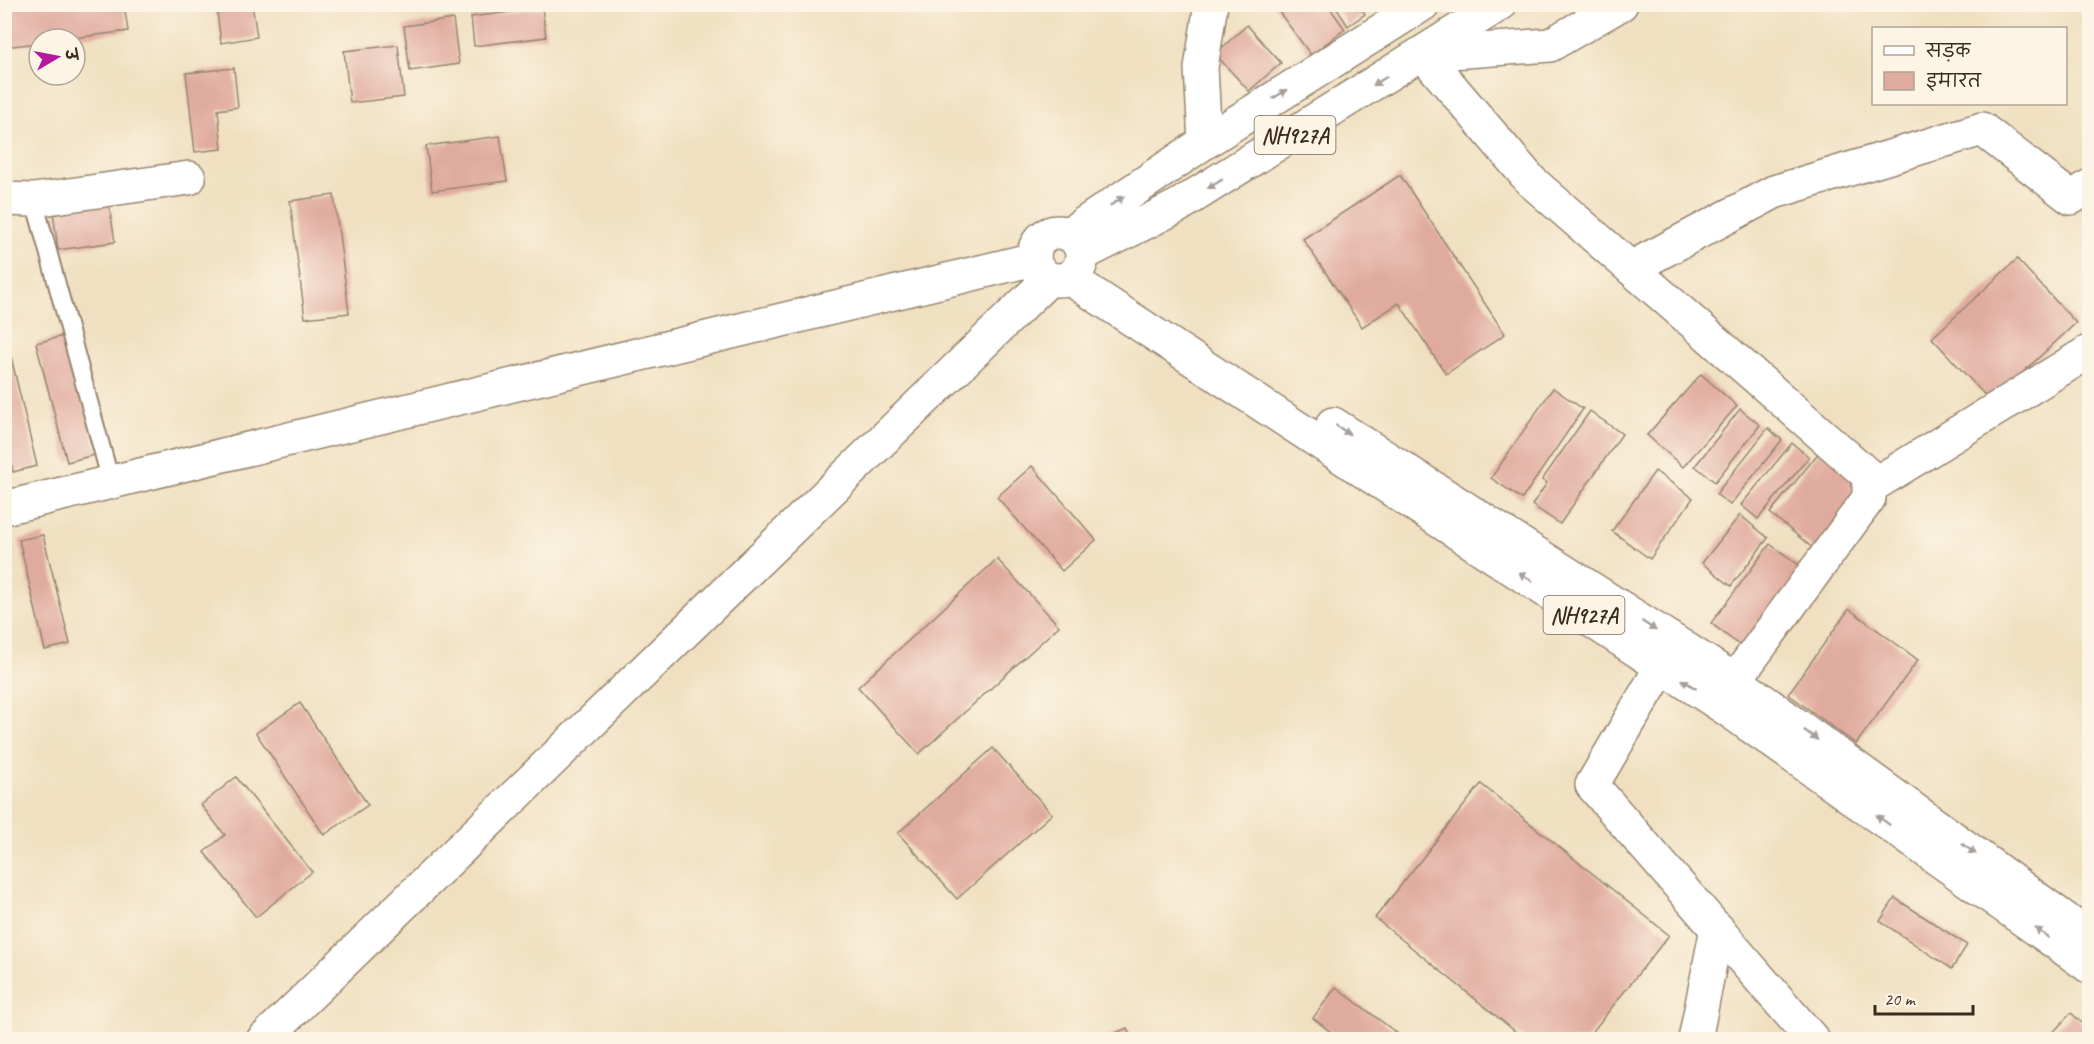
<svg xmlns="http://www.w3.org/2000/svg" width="2094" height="1044" viewBox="0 0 2094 1044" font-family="Caveat,'Playpen Sans Deva',sans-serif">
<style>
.building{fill:#e0ab9f}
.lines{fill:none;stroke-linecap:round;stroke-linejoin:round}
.service-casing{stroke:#968570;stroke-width:20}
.minor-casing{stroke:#968570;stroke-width:36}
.secondary-casing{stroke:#968570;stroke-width:36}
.trunk-casing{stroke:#968570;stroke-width:36}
.service{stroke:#fff;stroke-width:16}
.minor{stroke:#fff;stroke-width:33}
.secondary{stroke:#fff;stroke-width:33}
.trunk{stroke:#fff;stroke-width:33}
.oneway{fill:#a79f9a}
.labels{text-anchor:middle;stroke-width:6;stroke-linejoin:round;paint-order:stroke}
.shield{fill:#fcf5e5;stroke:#75675a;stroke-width:1.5}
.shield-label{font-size:22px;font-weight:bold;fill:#3b2a1e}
</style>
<rect width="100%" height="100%" fill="#fcf5e5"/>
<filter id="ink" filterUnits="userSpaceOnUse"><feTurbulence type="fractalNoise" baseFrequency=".0167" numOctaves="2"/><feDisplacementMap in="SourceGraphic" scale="12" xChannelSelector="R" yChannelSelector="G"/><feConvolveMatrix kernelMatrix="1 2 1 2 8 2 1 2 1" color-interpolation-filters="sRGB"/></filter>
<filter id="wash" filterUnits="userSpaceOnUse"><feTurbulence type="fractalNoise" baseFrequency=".008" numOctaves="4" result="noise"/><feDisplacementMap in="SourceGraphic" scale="24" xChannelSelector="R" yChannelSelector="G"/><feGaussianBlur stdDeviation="1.35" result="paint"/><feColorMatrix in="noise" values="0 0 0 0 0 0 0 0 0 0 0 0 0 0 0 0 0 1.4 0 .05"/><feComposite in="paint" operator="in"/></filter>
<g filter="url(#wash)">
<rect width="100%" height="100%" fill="#f0e0c1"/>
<g id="blocks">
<g class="building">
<polygon points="4,4 124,4 128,31 66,39 39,39 39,43 4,47"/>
<polygon points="216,4 252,4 257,37 221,43"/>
<polygon points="405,4 430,4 430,6 406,10"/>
<polygon points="1273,4 1327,4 1345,29 1311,55"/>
<polygon points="1334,4 1359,4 1365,14 1348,26"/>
<polygon points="542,8 546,37 474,46 471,17"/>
<polygon points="453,19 459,64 410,71 404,26"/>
<polygon points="1247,25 1281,63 1249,91 1215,54"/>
<polygon points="398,45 404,97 350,103 344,51"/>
<polygon points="234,68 238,107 218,110 222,149 195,152 186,73"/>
<polygon points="500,136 507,181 432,191 426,146"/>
<polygon points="1400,175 1505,334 1446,374 1399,303 1362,327 1303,239"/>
<polygon points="334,195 349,313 305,318 290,201"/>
<polygon points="109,203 115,242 58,250 53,211"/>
<polygon points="2017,259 2076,323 1991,402 1932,338"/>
<polygon points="67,335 98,454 67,462 36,343"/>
<polygon points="11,357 37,466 13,472 5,437 5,359"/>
<polygon points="1701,374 1737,406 1683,467 1647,435"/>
<polygon points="1553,388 1583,409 1522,499 1491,478"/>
<polygon points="1740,409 1760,425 1715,482 1695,466"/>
<polygon points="1590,411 1622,434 1560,524 1532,505 1547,483 1542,480"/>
<polygon points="1768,428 1782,440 1730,505 1716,494"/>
<polygon points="1792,443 1809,457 1758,519 1741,505"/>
<polygon points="1821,450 1866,486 1815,550 1770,513"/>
<polygon points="1032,466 1096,540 1062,571 997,497"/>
<polygon points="1655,471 1693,498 1650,559 1612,531"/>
<polygon points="1740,515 1768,538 1731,586 1702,563"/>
<polygon points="43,535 70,644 45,650 19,540"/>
<polygon points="1770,544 1803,568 1743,648 1711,623"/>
<polygon points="997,559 1059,626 919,754 858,687"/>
<polygon points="1849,609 1918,660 1856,744 1788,694"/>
<polygon points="300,703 368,805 324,835 256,733"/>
<polygon points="993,748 1052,814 957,899 898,833"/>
<polygon points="236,777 312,872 256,917 204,852 225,835 201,805"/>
<polygon points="1481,784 1669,935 1586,1040 1526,1040 1375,918"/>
<polygon points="1895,898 1967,945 1952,969 1880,921"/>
<polygon points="1336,987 1406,1040 1341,1040 1313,1018"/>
<polygon points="2071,1013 2090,1030 2090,1040 2046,1040"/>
<polygon points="1127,1028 1132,1040 1100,1040"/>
</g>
</g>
</g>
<g filter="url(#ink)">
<use href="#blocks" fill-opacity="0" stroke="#968570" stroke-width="1.5"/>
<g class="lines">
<g class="service-casing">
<polyline id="service" points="34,200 111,482"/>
</g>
<g class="minor-casing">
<g id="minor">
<polyline points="1423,54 1531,181 1869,476 1869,498 1718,703"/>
<polyline points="1423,54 1550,45 1621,4"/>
<polyline points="1205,142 1201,68 1211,4"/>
<polyline points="4,199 34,200 189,178"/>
<polyline points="1631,268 1774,192 1982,129 2071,198 2090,186"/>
<polyline points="1870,487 2090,351"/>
<polyline points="1662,666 1592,785 1813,1040"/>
<polyline points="1695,1040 1717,928"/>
</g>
</g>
<g class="secondary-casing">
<g id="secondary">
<polyline points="4,508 1034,259"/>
<polyline points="263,1040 1049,279"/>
</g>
</g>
<g class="trunk-casing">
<g id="trunk">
<circle cx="1058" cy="256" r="24"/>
<polyline points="1069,234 1205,142 1423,4"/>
<polyline points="1083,254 1178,206 1500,4"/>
<polyline points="1069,278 1731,712 2090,967"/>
<polyline points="1333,424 1736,681 2090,937"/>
</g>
</g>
<use href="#service" class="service"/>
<use href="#minor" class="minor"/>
<use href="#secondary" class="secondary"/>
<use href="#trunk" class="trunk"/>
</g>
<defs><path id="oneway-solid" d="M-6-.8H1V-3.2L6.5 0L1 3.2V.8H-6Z" transform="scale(1.5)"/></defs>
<g class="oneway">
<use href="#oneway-solid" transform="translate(1380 81) rotate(148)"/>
<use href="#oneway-solid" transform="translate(1280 94) rotate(-32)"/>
<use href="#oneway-solid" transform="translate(1215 184) rotate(149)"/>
<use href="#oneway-solid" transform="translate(1117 201) rotate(-34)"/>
<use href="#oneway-solid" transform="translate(1343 430) rotate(33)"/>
<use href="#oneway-solid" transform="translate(1526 577) rotate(-147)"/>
<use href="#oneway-solid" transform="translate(1649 626) rotate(33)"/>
<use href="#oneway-solid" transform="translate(1689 684) rotate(-147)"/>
<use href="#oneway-solid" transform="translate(1811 735) rotate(36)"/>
<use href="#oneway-solid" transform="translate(1883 820) rotate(-144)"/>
<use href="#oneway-solid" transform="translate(1969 849) rotate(36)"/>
<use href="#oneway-solid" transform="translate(2042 933) rotate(-144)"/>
</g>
</g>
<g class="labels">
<g class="shield">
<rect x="1254.5" y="116" width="81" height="38" rx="4.5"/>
<rect x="1543.5" y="596" width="81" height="38" rx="4.5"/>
</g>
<g class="shield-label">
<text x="1295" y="143">NH927A</text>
<text x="1584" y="623">NH927A</text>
</g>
</g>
<rect width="2094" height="1044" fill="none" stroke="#fcf5e5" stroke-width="24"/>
<rect x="1872" y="27" width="195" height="78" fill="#fcf5e5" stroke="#afa495" stroke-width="1.5"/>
<rect x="1884" y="46" width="30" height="9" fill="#ffffff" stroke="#afa495" stroke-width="1.5"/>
<text x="1926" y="57" font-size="18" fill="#3b2a1e">सड़क</text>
<rect x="1884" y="72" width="30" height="18" fill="#e0ab9f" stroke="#afa495" stroke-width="1.5"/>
<text x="1926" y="87" font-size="18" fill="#3b2a1e">इमारत</text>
<g transform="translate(57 57) rotate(80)"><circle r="28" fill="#fcf5e5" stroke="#afa495" stroke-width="1.5"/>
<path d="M0-4.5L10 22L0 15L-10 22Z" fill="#b5179e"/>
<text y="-9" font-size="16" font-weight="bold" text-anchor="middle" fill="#3b2a1e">उ</text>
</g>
<path d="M1875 1005v9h98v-9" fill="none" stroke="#3b2a1e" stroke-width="3"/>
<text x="1884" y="1005" font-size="18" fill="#3b2a1e" stroke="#fcf5e5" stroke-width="4.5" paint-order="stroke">20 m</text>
</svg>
